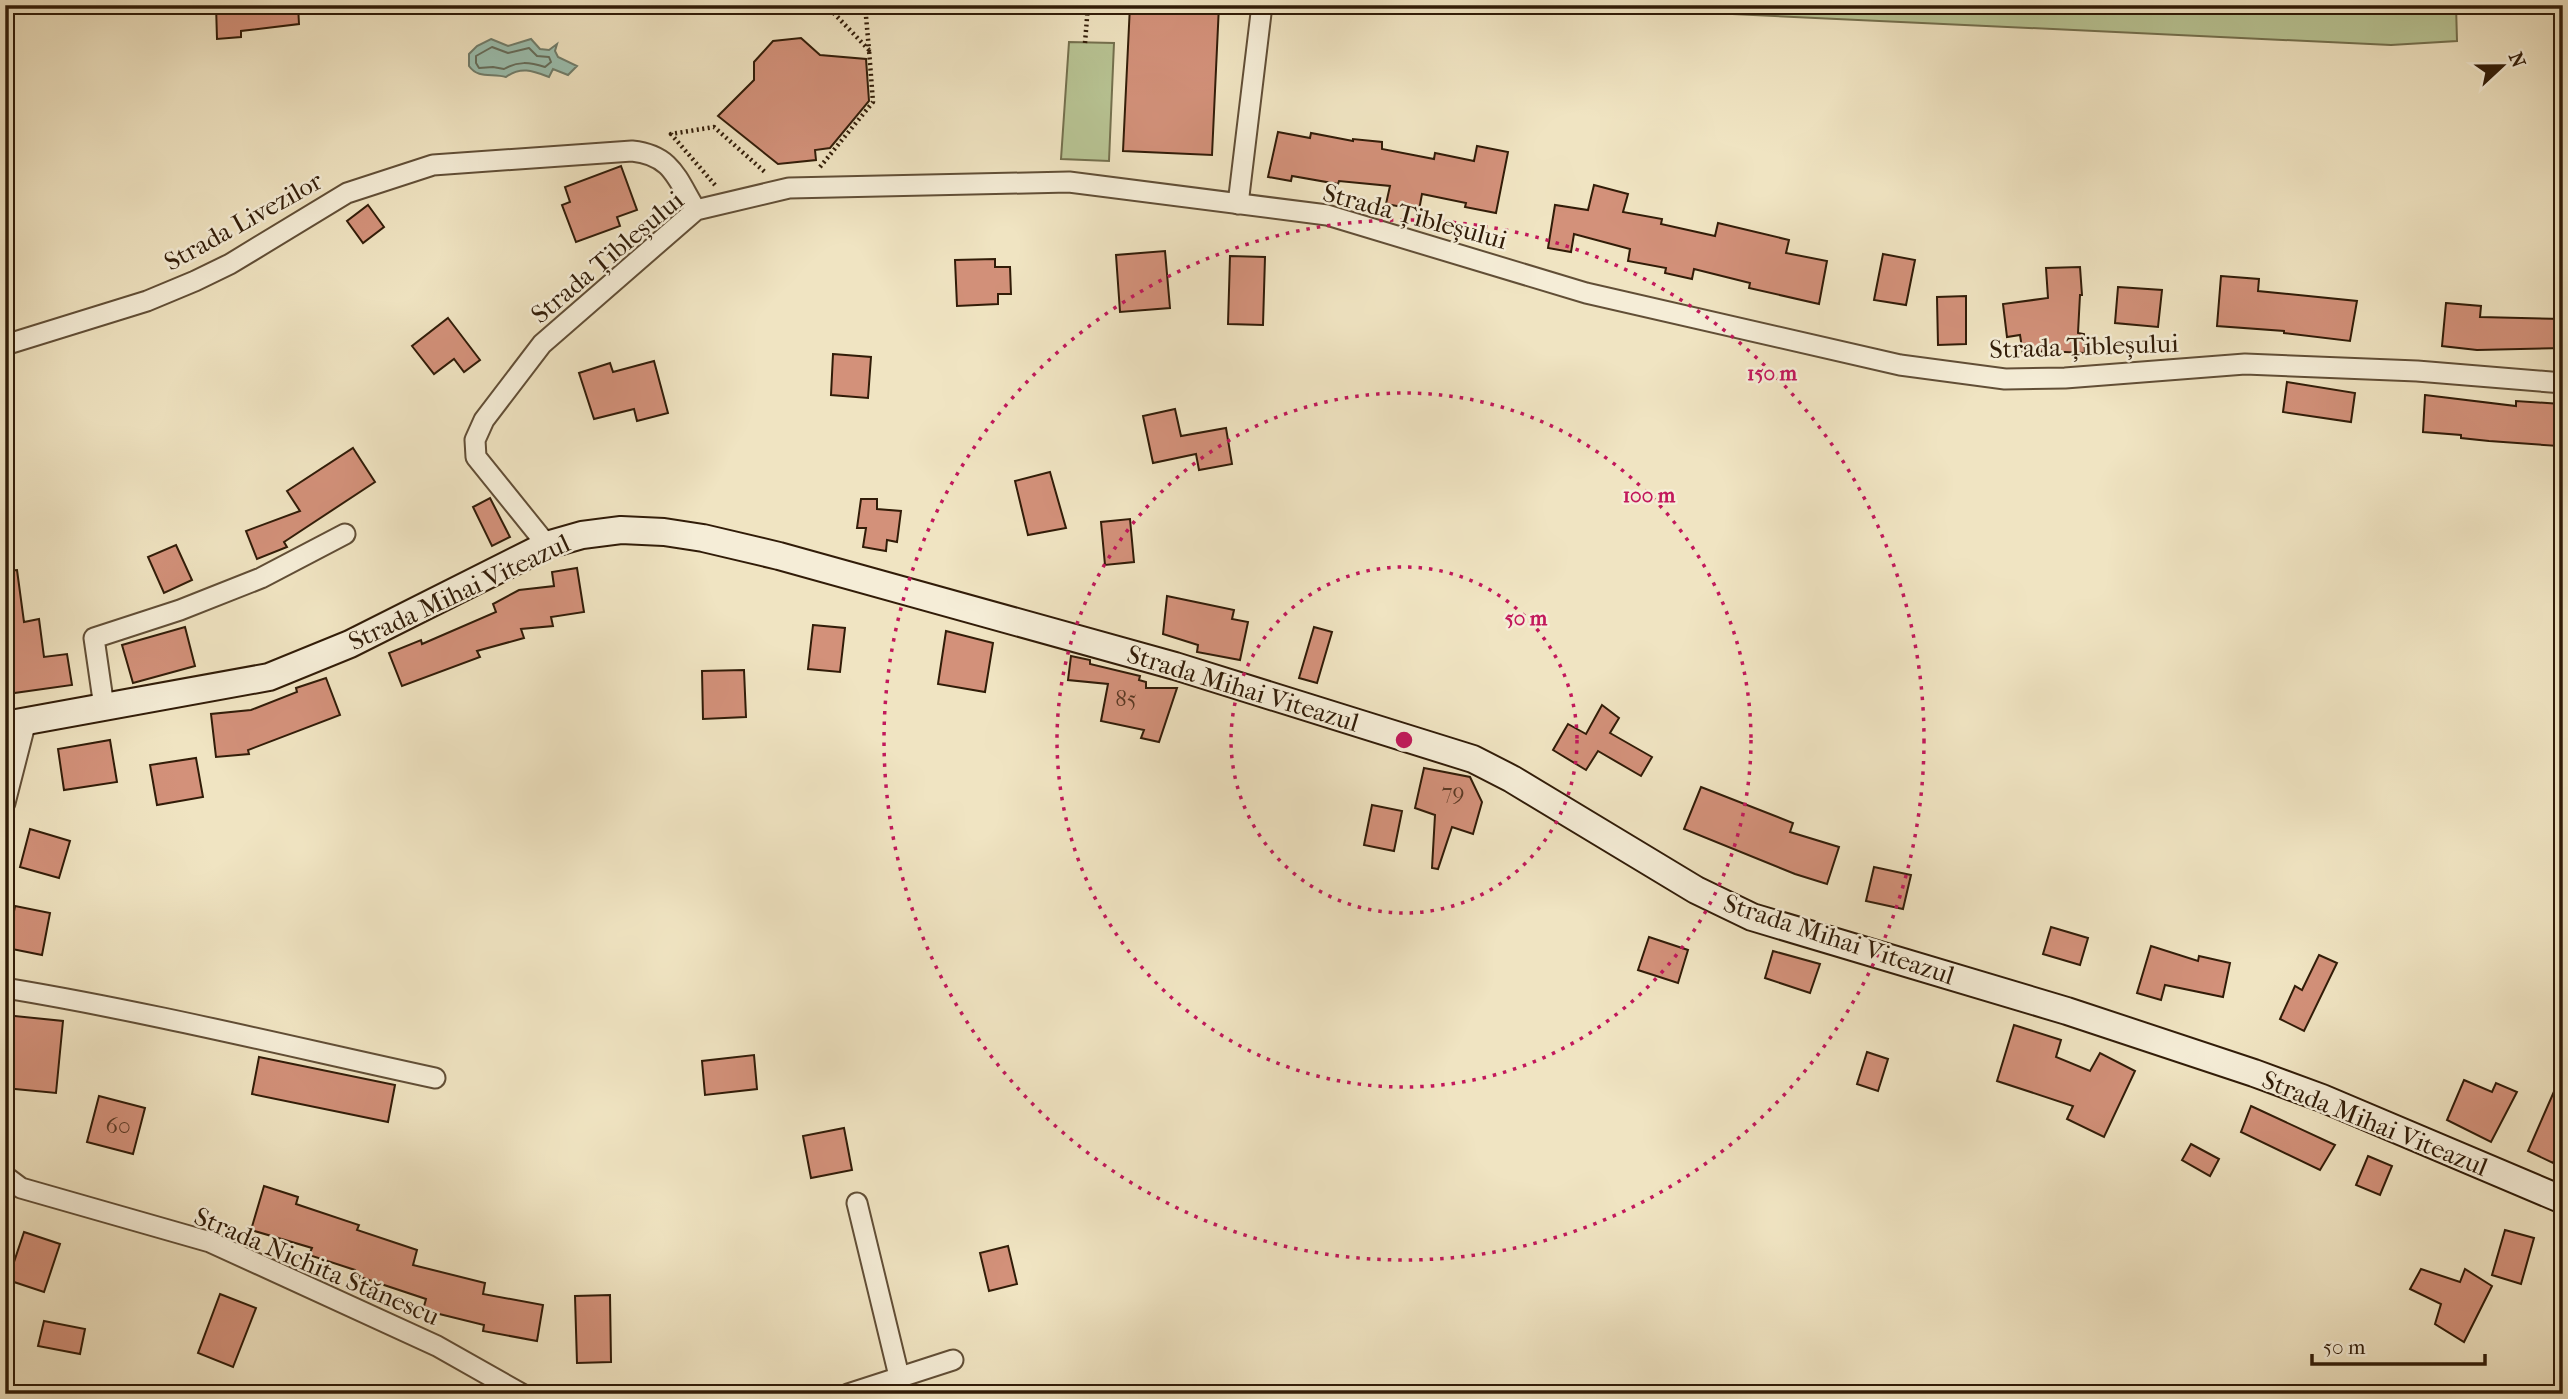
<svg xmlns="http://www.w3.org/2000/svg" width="2568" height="1399" viewBox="0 0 2568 1399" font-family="'IM FELL French Canon',serif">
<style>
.green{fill:#b8c494;stroke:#74704e;stroke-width:2}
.water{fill:#9bbfaf;stroke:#717e6c;stroke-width:2}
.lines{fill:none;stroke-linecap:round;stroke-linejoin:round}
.shore{stroke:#666e5c;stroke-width:2}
.building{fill:#d3917a;stroke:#311c08;stroke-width:2}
.minor-casing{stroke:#614e36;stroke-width:23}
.secondary-casing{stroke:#311c08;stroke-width:30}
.path{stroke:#311c08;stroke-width:4.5;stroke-dasharray:2 3.5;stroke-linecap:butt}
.minor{stroke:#f5edd7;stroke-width:19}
.secondary{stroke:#f5edd7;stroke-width:26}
.ring{fill:none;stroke:#c2185b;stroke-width:3.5;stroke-dasharray:3.5 7}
.labels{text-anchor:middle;stroke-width:5;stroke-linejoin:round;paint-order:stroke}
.number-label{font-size:23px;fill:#5a3924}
.street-label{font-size:26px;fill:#311c08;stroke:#f5edd7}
.centre{fill:#c2185b;stroke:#f5edd7;stroke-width:3.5}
.ring-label{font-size:21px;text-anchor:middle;font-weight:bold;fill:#c2185b;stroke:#f5edd7;stroke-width:5;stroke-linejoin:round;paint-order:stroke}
</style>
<rect width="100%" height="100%" fill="#f0e4c2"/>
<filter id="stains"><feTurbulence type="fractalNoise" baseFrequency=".00286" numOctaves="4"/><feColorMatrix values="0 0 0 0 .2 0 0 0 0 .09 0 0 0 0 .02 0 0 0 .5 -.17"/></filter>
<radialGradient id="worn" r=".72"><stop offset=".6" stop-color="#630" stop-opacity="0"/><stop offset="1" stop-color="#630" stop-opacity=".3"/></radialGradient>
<g class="green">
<polygon points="1640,5 2456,5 2457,41 2391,45 1647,10"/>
<polygon points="1069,42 1114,43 1109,161 1061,159"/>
</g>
<path class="water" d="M491 39 508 46 531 39 540 49 549 50 557 44 555 51 558 57 577 66 568 75 553 69 549 77C533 71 521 66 506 77 492 73 478 79 469 66V54L477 46Z"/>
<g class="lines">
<path class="shore" d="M492 47 508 53 529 48 537 56 549 57 551 62 545 67C529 62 518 61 504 69L493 67 479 68 476 63V56Z"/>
</g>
<g class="building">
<polygon points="216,5 298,5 299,24 241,31 241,37 217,39"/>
<polygon points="1130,5 1219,5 1212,155 1123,151"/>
<polygon points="801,38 820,55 866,59 869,101 830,148 815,150 816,160 778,164 718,116 754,80 754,62 773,41"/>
<polygon points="1278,132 1310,138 1311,133 1353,141 1353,139 1382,142 1382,149 1434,159 1435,153 1474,161 1477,146 1508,152 1496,213 1465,207 1466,203 1422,194 1419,210 1386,204 1390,186 1339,181 1338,184 1292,176 1291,181 1268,177"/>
<polygon points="621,166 637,210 617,217 620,226 576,242 562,205 570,202 565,187"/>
<polygon points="1594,185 1628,194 1623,212 1662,219 1661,224 1715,236 1718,223 1789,240 1786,253 1827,261 1819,304 1749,288 1750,283 1694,269 1692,279 1665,273 1666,268 1628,261 1630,249 1574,234 1571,252 1548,248 1555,205 1588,210"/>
<polygon points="368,205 384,227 363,243 347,221"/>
<polygon points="1165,251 1170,308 1120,312 1116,255"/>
<polygon points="1883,254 1915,260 1906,305 1874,300"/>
<polygon points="1230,256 1265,257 1263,325 1228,324"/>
<polygon points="995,259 995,267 1010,267 1011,294 998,294 998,304 957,306 955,260"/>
<polygon points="2080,267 2082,295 2080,295 2078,333 2084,334 2085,353 2045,351 2023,354 2020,335 2007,337 2003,304 2048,298 2046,268"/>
<polygon points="2221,276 2259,279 2258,291 2357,301 2350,341 2284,333 2284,331 2217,326"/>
<polygon points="2118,287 2162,290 2158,327 2115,323"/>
<polygon points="1966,296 1966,344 1938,345 1937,297"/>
<polygon points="2446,303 2481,306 2480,317 2563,319 2563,348 2477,350 2442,346"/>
<polygon points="448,318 480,360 464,372 454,359 434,374 412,346"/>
<polygon points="833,354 871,357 868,398 831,395"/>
<polygon points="654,361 668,413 637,421 634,409 594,419 579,373 610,363 613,372"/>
<polygon points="2287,382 2355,393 2351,422 2283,412"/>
<polygon points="2425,395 2516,406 2516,401 2561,404 2558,446 2489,441 2461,438 2461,435 2423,432"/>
<polygon points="1175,409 1181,436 1226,428 1232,464 1199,470 1196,454 1153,463 1143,416"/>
<polygon points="353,448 375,482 284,542 287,547 257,559 246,531 300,511 287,491"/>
<polygon points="1050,472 1066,528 1028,535 1015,481"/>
<polygon points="490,498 510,537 492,546 473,507"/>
<polygon points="861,499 877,499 877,509 901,511 897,542 887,540 886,551 863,547 866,528 857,528"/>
<polygon points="1130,519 1134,562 1105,565 1101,522"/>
<polygon points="176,545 192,580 164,593 148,557"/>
<polygon points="577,568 584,612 551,617 553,626 521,629 524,638 477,651 480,657 402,686 389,653 421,640 422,644 496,612 493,604 519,590 554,586 552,572"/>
<polygon points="17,570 24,622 39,619 44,657 67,654 72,685 7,694 5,571"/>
<polygon points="1167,596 1234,610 1232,619 1248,622 1240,660 1197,652 1198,645 1163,634"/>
<polygon points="813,625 845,628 840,672 808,669"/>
<polygon points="185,627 195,666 133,683 122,645"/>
<polygon points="1314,627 1332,632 1317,683 1299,678"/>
<polygon points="946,631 993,643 985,692 938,684"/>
<polygon points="1071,656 1090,660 1090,664 1140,676 1139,680 1146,682 1146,688 1177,688 1159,742 1141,738 1144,730 1101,721 1108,684 1068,680"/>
<polygon points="744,670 746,717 703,719 702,671"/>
<polygon points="326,678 340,715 248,750 249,754 216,757 211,714 251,710 297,692 296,688"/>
<polygon points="1602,705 1619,718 1610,733 1652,757 1641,776 1598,751 1586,770 1553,750 1568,724 1586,734"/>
<polygon points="110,740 117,782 64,790 58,749"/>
<polygon points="196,758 203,797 157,805 150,765"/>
<polygon points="1424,768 1470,777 1482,802 1473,834 1452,827 1438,869 1432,868 1435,815 1415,808"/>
<polygon points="1701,787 1793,823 1790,832 1839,847 1827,884 1795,874 1684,829"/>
<polygon points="1372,805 1402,811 1394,851 1364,845"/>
<polygon points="30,829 70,841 59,878 20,867"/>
<polygon points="1874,867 1911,875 1903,909 1866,901"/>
<polygon points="15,906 50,913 42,955 7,948"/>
<polygon points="2051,927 2088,938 2080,965 2043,954"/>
<polygon points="1649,937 1688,950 1678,983 1638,970"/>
<polygon points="2151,946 2198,961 2199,956 2230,963 2223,997 2165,985 2161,1000 2137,993"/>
<polygon points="1773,951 1820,964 1810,993 1765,978"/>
<polygon points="2319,955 2337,963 2304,1031 2280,1019 2295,986 2302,990"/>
<polygon points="5,1015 63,1021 56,1093 5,1088"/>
<polygon points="2014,1025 2061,1040 2056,1057 2090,1071 2100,1053 2135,1071 2104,1137 2067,1119 2073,1106 1997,1081"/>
<polygon points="1867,1052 1888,1059 1878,1091 1857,1084"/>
<polygon points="754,1055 757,1089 705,1095 702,1061"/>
<polygon points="259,1057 395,1085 388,1122 252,1094"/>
<polygon points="2563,1071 2563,1141 2553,1163 2528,1151"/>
<polygon points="2464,1080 2492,1092 2496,1083 2517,1092 2491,1142 2447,1120"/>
<polygon points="99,1096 145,1108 133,1154 87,1142"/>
<polygon points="2251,1106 2335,1145 2320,1170 2241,1132"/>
<polygon points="844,1128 852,1170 811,1178 803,1136"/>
<polygon points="2191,1144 2219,1159 2210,1176 2182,1160"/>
<polygon points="2368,1156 2392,1166 2380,1195 2356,1185"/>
<polygon points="264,1186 298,1197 296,1204 359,1225 357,1230 417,1250 413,1265 485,1283 483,1294 543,1305 537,1341 483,1331 484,1325 423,1310 426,1299 354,1275 355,1270 309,1255 312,1248 251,1230"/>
<polygon points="2505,1230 2534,1238 2521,1284 2492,1275"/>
<polygon points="24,1232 60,1244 44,1292 8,1280"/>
<polygon points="1008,1246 1017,1284 989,1291 980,1253"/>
<polygon points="2421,1269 2460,1282 2465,1269 2492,1286 2464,1342 2435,1324 2441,1304 2410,1289"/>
<polygon points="220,1294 256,1308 233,1367 198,1353"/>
<polygon points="610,1295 611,1362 577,1363 575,1296"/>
<polygon points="44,1321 85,1329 80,1354 38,1346"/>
</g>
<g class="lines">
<g class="minor-casing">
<g id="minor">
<polyline points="1238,204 1262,5"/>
<path d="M5 345 147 301 195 281 230 264 347 193 433 165 632 151C672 155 677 179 696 210"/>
<polyline points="547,545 476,457 475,440 484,420 542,344 696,210 789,188 1069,182 1327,215 1586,293 1900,365 2005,379 2065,378 2245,364 2417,371 2563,383"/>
<polyline points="104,707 94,638 180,610 261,578 345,534"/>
<polyline points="5,803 26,721"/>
<path d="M5 988C150 1012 292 1047 435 1078"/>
<polyline points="5,1176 21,1188 210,1242 437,1346 522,1394"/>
<polyline points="857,1203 899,1376"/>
<polyline points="848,1394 953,1360"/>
</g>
</g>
<g class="secondary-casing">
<polyline id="secondary" points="5,725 269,677 350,644 547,545 582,535 621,530 664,532 703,538 779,556 1175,666 1473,759 1512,779 1696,890 1752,917 2067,1011 2254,1073 2322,1098 2563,1200"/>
</g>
<g class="path">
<polyline points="800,5 800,8"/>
<polyline points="826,5 869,50 865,5"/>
<polyline points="1085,43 1088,5"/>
<polyline points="820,167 873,102 869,50"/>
<polyline points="715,185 671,134 714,127 766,173"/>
</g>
<use href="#minor" class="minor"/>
<use href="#secondary" class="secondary"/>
</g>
<g class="ring">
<circle cx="1404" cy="740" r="173"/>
<circle cx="1404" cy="740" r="347"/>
<circle cx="1404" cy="740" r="520"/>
</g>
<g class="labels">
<g class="number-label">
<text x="1126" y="706">85</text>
<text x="1453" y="799">79</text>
<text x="118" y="1133">60</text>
</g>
<g class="street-label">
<text transform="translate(1415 216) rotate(15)" y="9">Strada Țibleșului</text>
<text transform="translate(243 221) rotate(-29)" y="9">Strada Livezilor</text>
<text transform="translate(607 257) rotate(-40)" y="9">Strada Țibleșului</text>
<text transform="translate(2084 346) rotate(-2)" y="9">Strada Țibleșului</text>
<text transform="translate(459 592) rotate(-25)" y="9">Strada Mihai Viteazul</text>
<text transform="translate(1243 688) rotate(17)" y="9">Strada Mihai Viteazul</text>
<text transform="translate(1839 939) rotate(18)" y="9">Strada Mihai Viteazul</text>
<text transform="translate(2375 1123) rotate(22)" y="9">Strada Mihai Viteazul</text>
<text transform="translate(317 1266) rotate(23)" y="9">Strada Nichita Stănescu</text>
</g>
</g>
<circle cx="1404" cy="740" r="10" class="centre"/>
<g class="ring-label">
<text x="1772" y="380">150 m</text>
<text x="1649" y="502">100 m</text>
<text x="1526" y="625">50 m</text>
</g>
<rect width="2568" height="1399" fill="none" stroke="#f0e4c2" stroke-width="28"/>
<rect x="7" y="7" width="2554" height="1385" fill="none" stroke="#311c08" stroke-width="3.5"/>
<rect x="14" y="14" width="2540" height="1371" fill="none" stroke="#311c08" stroke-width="2"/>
<g transform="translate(2502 66) rotate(68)" stroke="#f5edd7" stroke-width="5" paint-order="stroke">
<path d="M0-5L12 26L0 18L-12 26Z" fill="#311c08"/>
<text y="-10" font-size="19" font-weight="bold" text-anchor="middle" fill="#311c08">N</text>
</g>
<path d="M2312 1354v10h173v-10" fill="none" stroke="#311c08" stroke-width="3.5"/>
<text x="2323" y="1354" font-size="21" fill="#311c08" stroke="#f5edd7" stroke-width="5" paint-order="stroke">50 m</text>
<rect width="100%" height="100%" filter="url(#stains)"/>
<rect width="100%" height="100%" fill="url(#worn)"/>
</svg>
